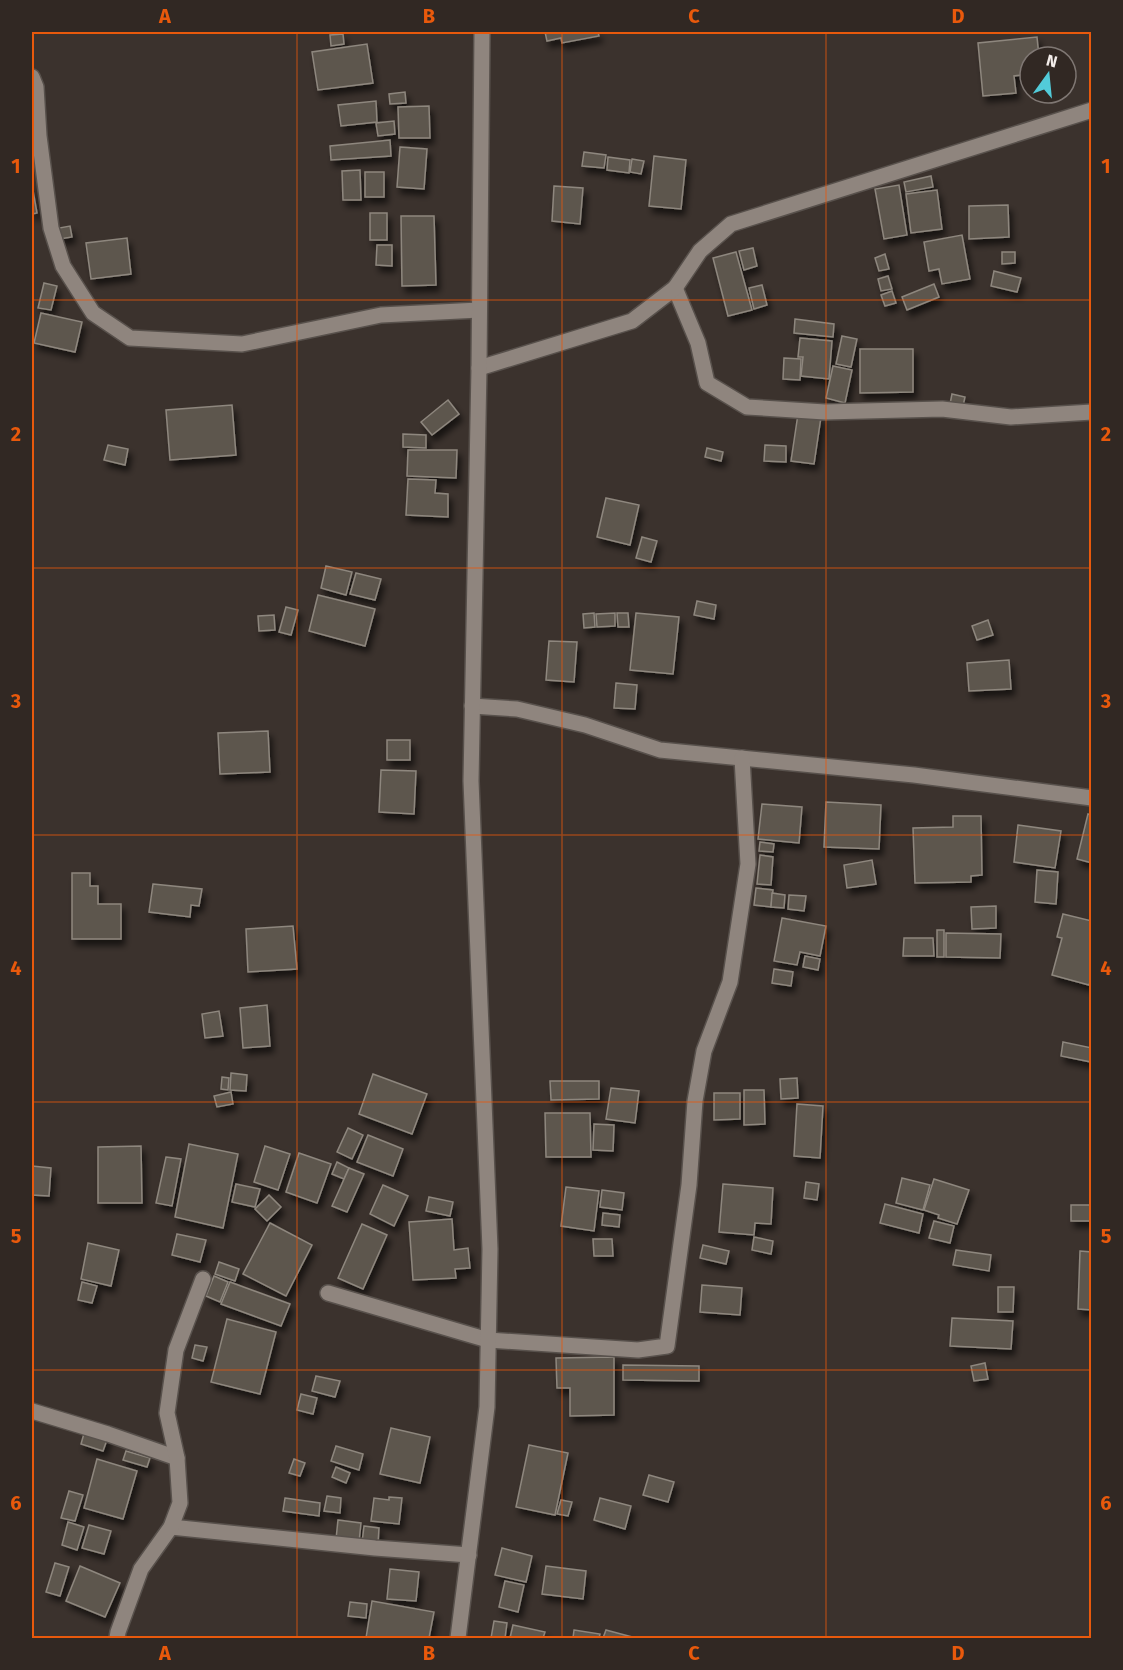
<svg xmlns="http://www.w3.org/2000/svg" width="1123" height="1670" viewBox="0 0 1123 1670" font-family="'Fira Sans',sans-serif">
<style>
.building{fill:#5d564e;stroke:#8e877e;stroke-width:1.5;filter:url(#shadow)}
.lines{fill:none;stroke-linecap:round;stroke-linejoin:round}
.service-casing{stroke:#58514c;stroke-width:18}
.minor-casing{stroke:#58514c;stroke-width:18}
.service{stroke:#8f857e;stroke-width:15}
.minor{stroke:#8f857e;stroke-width:15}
.grid{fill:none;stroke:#e8590c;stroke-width:1.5;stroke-opacity:0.55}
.neatline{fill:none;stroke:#e8590c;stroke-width:2}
.grid-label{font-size:20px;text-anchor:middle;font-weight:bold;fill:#e8590c}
</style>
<defs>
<filter id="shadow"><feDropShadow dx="3.5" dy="6" stdDeviation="3" flood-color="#0009"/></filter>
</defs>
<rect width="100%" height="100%" fill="#3b322d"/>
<g class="building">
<polygon points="545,32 598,32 599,36 562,43 561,38 547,41"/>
<polygon points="343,34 344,44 331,46 330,35"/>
<polygon points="1037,37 1039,57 1030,57 1030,74 1014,76 1016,93 983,96 978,43"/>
<polygon points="367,44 373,83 318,90 312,52"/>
<polygon points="405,92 406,103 390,104 389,94"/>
<polygon points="376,101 377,122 341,126 338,105"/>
<polygon points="429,106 430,138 399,138 398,107"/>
<polygon points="394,121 395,134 378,136 376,123"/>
<polygon points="390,140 391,156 331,160 330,146"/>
<polygon points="400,147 427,149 424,189 397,187"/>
<polygon points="584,152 606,155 604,168 582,166"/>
<polygon points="654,156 686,160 681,209 649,206"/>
<polygon points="608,157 630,160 629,173 607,170"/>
<polygon points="632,159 644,161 641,174 630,172"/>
<polygon points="360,170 361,200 343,200 342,171"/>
<rect x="365" y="172" width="19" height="25"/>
<polygon points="931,176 933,187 906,192 904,182"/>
<polygon points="32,185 37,213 32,214"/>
<polygon points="899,185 907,235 884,239 875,189"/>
<polygon points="554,186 583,188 580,224 552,221"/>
<polygon points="937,190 942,229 911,233 906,194"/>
<polygon points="1008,205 1009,237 969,239 969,206"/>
<rect x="370" y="213" width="17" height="27"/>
<polygon points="401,216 434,216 436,285 402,286"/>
<polygon points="70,226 72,237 60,239 59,228"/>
<polygon points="962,235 970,279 942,284 939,269 929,271 924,242"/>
<polygon points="127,238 131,274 91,279 86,243"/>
<polygon points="377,245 392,245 392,266 376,265"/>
<polygon points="753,248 757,266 744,270 739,251"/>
<polygon points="736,252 752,310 728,316 713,258"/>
<polygon points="1002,252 1015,252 1015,263 1002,264"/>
<polygon points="885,254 889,269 879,271 875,258"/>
<polygon points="994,271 1021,278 1017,292 991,286"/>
<polygon points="888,276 892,289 881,291 878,279"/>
<polygon points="44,283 57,286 51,310 38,308"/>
<polygon points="934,284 939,297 907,310 902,297"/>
<polygon points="762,285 767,305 754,309 749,288"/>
<polygon points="892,291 896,303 885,306 881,295"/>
<polygon points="41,313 82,322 75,352 34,343"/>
<polygon points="795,319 834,324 833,337 794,333"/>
<polygon points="842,336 857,339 851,367 836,364"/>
<polygon points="800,338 832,341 829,379 801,376 803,357 798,357"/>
<polygon points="860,349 913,349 913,392 860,393"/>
<polygon points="784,358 801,359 800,380 783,379"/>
<polygon points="833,366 852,370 845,403 826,398"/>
<polygon points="952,394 965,397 963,406 950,404"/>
<polygon points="448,400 459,414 432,435 421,422"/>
<polygon points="232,405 236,455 170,460 166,410"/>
<polygon points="798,414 821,417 814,464 791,461"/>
<polygon points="403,434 426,435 426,448 403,447"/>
<polygon points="108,445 128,449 125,465 104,460"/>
<polygon points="765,445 786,446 786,462 764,461"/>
<polygon points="707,448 723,452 721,461 705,457"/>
<polygon points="408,450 457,450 456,478 407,476"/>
<polygon points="408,479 436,480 435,493 448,494 448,517 406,515"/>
<polygon points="606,498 639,505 630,545 597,537"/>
<polygon points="642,537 657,541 651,562 636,558"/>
<polygon points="326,566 352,572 346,595 321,588"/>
<polygon points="356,573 381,579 375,600 350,594"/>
<polygon points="318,595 375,609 365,646 309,631"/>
<polygon points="697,601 716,605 714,619 694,615"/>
<polygon points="286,607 298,610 291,635 279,632"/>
<polygon points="594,613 595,627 584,628 583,614"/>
<polygon points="615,613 615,626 597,627 596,614"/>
<polygon points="617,613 628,613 629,627 618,627"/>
<polygon points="636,613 679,617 673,674 630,670"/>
<polygon points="274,615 275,630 259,631 258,616"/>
<polygon points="988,620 993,635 977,640 972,626"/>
<polygon points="549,641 577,642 574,682 546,680"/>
<polygon points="1009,660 1011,689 969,691 967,663"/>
<polygon points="616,683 637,685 635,709 614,708"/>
<polygon points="268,731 270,772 220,774 218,733"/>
<rect x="387" y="740" width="23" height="20"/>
<polygon points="381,770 416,771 414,814 379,812"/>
<polygon points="826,802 881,805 879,849 824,847"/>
<polygon points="762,804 802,807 799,843 758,839"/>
<polygon points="1088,814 1092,815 1092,863 1077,859"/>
<polygon points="953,816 981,816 982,875 971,876 971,882 915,883 913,828 953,827"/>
<polygon points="1018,825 1061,831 1055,868 1014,862"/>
<polygon points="760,842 774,844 773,852 759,851"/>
<polygon points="760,855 773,857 771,885 757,884"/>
<polygon points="872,860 876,884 847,888 844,865"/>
<polygon points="1037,870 1058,872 1056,904 1035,902"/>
<polygon points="72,873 90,873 90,886 98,886 98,904 121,904 121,939 72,939"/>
<polygon points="153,884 202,889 199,906 191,905 190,917 149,912"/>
<polygon points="756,888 773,890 771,907 754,905"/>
<polygon points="772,893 785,895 784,908 771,907"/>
<polygon points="789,895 806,896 804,911 788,909"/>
<polygon points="996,906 996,928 972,929 971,907"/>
<polygon points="1063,914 1092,921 1092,975 1089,985 1052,975 1062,938 1057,937"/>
<polygon points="782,918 826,926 820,956 800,952 797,965 774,961"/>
<polygon points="293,926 297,969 248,972 246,929"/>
<rect x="937" y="930" width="7" height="27"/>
<polygon points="946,933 1001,934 1000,958 946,957"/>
<polygon points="904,938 933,938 934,956 903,956"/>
<polygon points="805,956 820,959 818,970 803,967"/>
<polygon points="774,969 793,972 791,986 772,983"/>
<polygon points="267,1005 270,1046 243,1048 240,1008"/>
<polygon points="219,1011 223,1036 205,1038 202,1014"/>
<polygon points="1063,1042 1092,1048 1091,1062 1061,1056"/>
<polygon points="231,1073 247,1075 246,1091 230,1090"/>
<polygon points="373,1074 427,1094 412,1134 359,1114"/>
<polygon points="222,1077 229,1078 228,1090 221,1089"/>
<polygon points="797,1078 798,1098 781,1099 780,1079"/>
<polygon points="550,1081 599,1081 599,1099 551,1100"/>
<polygon points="611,1088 639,1091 635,1123 606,1119"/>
<polygon points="744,1090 764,1090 765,1124 744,1125"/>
<polygon points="231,1092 233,1104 217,1107 214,1096"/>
<polygon points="714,1093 740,1093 740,1119 714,1120"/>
<polygon points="797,1104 823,1106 820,1158 794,1156"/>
<polygon points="545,1113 590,1113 591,1157 546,1157"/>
<polygon points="594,1124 614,1125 613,1151 593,1150"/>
<polygon points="348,1128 363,1135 352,1159 337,1152"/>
<polygon points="368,1135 403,1149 393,1176 357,1162"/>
<polygon points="189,1144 238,1154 223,1228 175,1217"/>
<polygon points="141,1146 142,1203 98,1203 98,1147"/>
<polygon points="265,1146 290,1154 278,1190 254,1182"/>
<polygon points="299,1153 331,1164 317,1203 286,1192"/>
<polygon points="166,1157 181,1159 172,1206 156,1203"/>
<polygon points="337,1162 349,1168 344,1179 332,1174"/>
<polygon points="32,1166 51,1168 49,1196 32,1195"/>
<polygon points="349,1168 364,1174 347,1212 332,1206"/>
<polygon points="902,1178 930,1185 923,1210 896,1203"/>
<polygon points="934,1179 969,1190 957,1224 938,1218 939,1215 924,1210"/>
<polygon points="806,1182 819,1184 817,1200 804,1198"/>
<polygon points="236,1184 260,1189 255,1207 232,1202"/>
<polygon points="723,1184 773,1188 771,1224 755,1223 754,1235 719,1232"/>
<polygon points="383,1185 408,1196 394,1226 370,1214"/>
<polygon points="566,1187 599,1191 594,1231 561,1226"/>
<polygon points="602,1190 624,1193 622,1210 600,1207"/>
<polygon points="269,1195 281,1207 267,1221 255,1209"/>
<polygon points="429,1197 453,1202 450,1216 426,1211"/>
<polygon points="885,1204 923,1214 919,1233 880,1223"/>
<rect x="1071" y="1205" width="21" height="16"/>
<polygon points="603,1213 620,1215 619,1227 602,1225"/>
<polygon points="452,1219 454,1250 468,1248 470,1268 455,1269 456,1278 413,1280 409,1222"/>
<polygon points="934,1221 954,1226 950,1243 929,1238"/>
<polygon points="270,1223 312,1245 286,1296 243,1274"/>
<polygon points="362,1224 387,1235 363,1289 338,1278"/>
<polygon points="177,1234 206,1240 200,1262 172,1255"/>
<polygon points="754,1237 773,1241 771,1254 752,1250"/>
<polygon points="593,1239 612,1239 613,1256 594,1256"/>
<polygon points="88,1243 119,1250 111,1286 81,1279"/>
<polygon points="703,1245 729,1251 726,1264 700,1258"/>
<polygon points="956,1250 991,1255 989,1271 953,1265"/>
<polygon points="1080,1251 1092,1252 1092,1310 1078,1309"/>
<polygon points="219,1262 239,1269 235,1281 215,1274"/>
<polygon points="214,1276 228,1282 220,1302 206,1296"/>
<polygon points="82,1282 97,1286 92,1303 78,1300"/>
<polygon points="230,1282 290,1304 281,1326 221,1304"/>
<polygon points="702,1285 742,1288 740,1315 700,1312"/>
<polygon points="998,1287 1014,1287 1013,1312 998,1312"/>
<polygon points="952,1318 1013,1321 1011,1349 950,1346"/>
<polygon points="227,1319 276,1332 260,1394 211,1382"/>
<polygon points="195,1345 207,1347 203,1361 192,1358"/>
<polygon points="614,1357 614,1415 570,1416 570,1388 557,1388 556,1358"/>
<polygon points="985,1363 988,1379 974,1381 971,1366"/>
<polygon points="623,1365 699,1366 699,1381 623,1380"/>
<polygon points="316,1376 340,1381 335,1397 312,1391"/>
<polygon points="301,1394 317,1398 313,1414 297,1410"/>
<polygon points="391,1428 430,1437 420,1483 380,1474"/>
<polygon points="85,1430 108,1437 103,1451 81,1444"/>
<polygon points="529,1445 568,1453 555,1515 516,1507"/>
<polygon points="336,1446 363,1454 359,1470 331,1461"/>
<polygon points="126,1451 150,1458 147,1467 123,1460"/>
<polygon points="97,1459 137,1471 123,1519 84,1508"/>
<polygon points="294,1459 305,1463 300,1476 289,1473"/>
<polygon points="336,1467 350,1473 346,1483 332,1477"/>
<polygon points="649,1475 674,1482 668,1502 643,1495"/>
<polygon points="69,1491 83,1495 75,1521 61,1518"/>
<polygon points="327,1496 341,1498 340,1513 324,1511"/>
<polygon points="389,1497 402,1498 399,1524 371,1521 374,1498 389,1500"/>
<polygon points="285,1498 320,1503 319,1516 283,1511"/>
<polygon points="600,1498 631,1506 625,1529 594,1520"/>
<polygon points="561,1500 572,1502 568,1516 557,1514"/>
<polygon points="338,1520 361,1523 359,1542 336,1539"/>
<polygon points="68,1522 84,1527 77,1550 62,1545"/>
<polygon points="89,1525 111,1531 104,1554 82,1548"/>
<polygon points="364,1526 379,1528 378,1544 362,1543"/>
<polygon points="502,1548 532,1556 526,1582 495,1575"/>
<polygon points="55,1563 69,1567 60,1596 46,1592"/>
<polygon points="80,1566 120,1583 105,1617 66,1601"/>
<polygon points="546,1566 586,1571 583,1599 542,1594"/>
<polygon points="390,1569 419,1572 416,1601 387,1599"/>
<polygon points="505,1581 524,1585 518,1612 499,1607"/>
<polygon points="372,1601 434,1612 429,1638 366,1638"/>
<polygon points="350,1602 367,1604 366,1618 348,1616"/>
<polygon points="494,1621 507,1623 505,1638 491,1638"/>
<polygon points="513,1625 545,1632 543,1638 510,1638"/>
<polygon points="574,1630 600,1634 599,1638 573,1638"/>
<polygon points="606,1630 636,1638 603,1638"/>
</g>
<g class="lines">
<g class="service-casing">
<g id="service">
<polyline points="32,1411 108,1434 177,1458"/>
<polyline points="171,1527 375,1548 469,1555"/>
</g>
</g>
<g class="minor-casing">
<g id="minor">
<polyline points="32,77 36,87 39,136 51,228 63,266 93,313 130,338 242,344 381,315 479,310"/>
<polyline points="675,288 698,343 707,383 747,407 825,412 942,409 1011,417 1092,412"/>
<polyline points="479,368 632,321 675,288 700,251 731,224 1092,110"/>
<polyline points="472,706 517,709 585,725 660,750 914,775 1092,798"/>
<polyline points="328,1293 488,1340 638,1350 667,1346 689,1185 695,1101 704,1051 730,982 748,864 742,758"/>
<polyline points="117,1638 118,1632 141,1569 171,1527 180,1503 177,1458 167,1413 176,1350 203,1279"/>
<polyline points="458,1638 487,1407 490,1249 471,781 479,368 482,32"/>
</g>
</g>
<use href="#service" class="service"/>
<use href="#minor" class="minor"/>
</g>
<path class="grid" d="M297 32V1638M562 32V1638M826 32V1638M32 300H1092M32 568H1092M32 835H1092M32 1102H1092M32 1370H1092"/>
<rect width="1123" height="1670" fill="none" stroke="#312823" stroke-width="66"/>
<g transform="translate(1048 75) rotate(15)"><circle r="28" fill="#312823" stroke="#7f7773" stroke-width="1.5"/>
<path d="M0-4.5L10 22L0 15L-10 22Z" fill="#52cbd9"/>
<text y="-9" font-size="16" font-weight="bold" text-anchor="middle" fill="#f3edea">N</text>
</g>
<rect x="33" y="33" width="1057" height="1604" class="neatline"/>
<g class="grid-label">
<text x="165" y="23">A</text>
<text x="429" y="23">B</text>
<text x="694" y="23">C</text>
<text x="958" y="23">D</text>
<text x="16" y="173">1</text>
<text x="1106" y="173">1</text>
<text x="16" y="441">2</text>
<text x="1106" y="441">2</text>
<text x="16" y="708">3</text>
<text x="1106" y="708">3</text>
<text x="16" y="975">4</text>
<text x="1106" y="975">4</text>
<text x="16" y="1243">5</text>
<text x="1106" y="1243">5</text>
<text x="16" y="1510">6</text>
<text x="1106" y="1510">6</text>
<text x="165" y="1660">A</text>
<text x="429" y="1660">B</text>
<text x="694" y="1660">C</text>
<text x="958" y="1660">D</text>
</g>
</svg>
